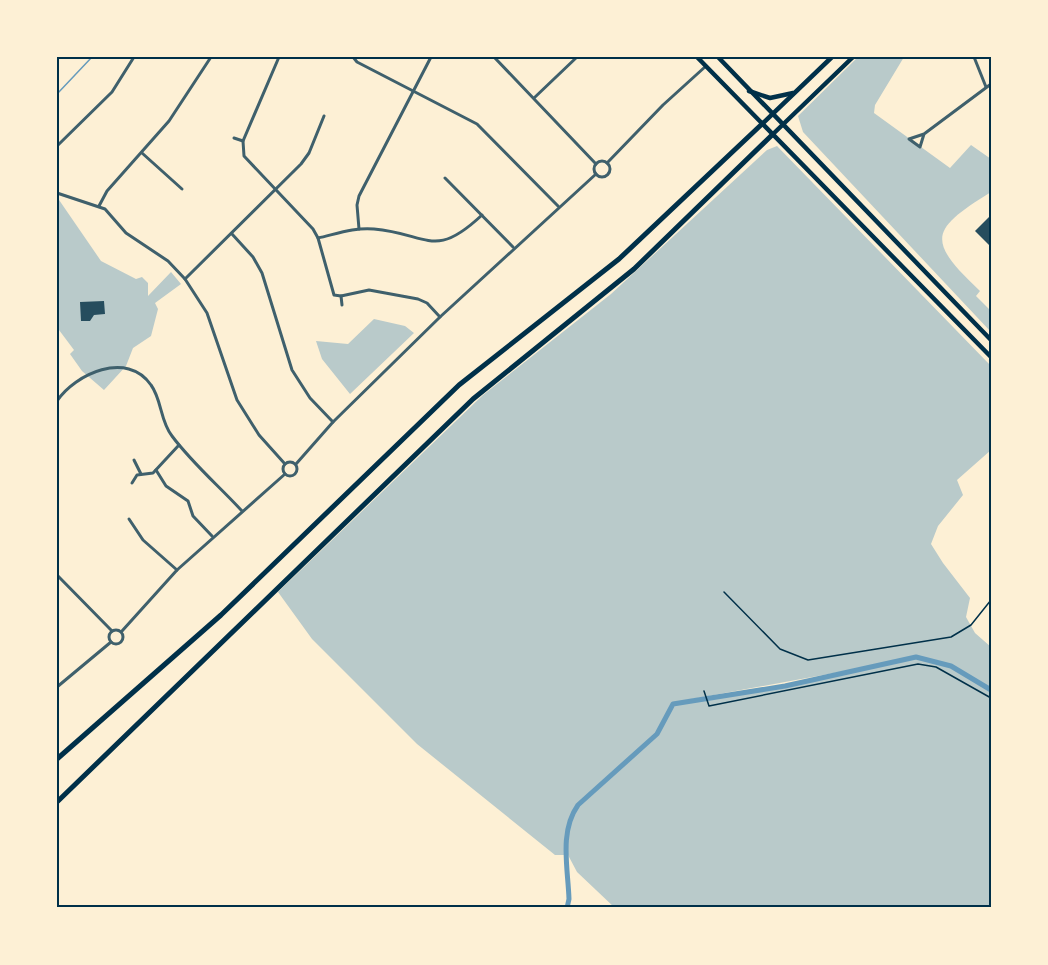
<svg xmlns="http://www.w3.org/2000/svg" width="1048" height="965" viewBox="0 0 1048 965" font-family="'Golos Text',sans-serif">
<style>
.green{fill:#b9caca;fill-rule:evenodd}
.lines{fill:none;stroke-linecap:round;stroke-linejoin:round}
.stream{stroke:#669bbc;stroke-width:1.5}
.canal{stroke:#669bbc;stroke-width:5}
.building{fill:#264d5e}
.path{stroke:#003049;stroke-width:1.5}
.minor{stroke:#3f606c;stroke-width:3}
.tertiary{stroke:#3f606c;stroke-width:3}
.primary{stroke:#003049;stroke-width:4.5}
.trunk{stroke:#003049;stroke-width:4.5}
.motorway{stroke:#003049;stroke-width:5}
.neatline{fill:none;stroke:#003049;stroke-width:2}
</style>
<rect width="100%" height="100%" fill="#fdf0d5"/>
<g class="green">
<path d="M858 57H904L875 105 874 113 950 168 971 145 991 159V192C930 230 926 240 980 291L976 296 991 311V332L803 132 798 116Z"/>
<path d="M777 146 991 366V450L957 480 963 495 938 526 931 544 943 563 970 598 966 617 975 633 991 647V908H615L577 872 568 855H555L417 744 312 639 278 592 483 395 611 294 767 150ZM888 663 785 686 678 703 681 701Z"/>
<polygon points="57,197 101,261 136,279 142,277 148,283 148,296 171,272 181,284 155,303 158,309 151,336 133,348 126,366 104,390 82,371 70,354 74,350 59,330 57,331"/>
<polygon points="374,319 405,326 414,333 350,394 322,359 316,341 348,344"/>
</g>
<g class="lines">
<polyline class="stream" points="57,94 92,57"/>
<path class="canal" d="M567 908 569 899C568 868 559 832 578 805L657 734 673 704 785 686 916 657 951 666 991 690"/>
</g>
<g class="building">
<polygon points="991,215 991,247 975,231"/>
<polygon points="104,301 105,314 94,315 90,321 81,321 80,302"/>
</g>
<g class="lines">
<g class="path">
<polyline points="724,592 780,649 808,660 951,637 971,625 991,600"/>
<polyline points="704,691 709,706 918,664 936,667 991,698"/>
</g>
<g class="minor">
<polyline points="279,57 243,141 244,156 313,229 318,238 334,295 341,296 369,290 418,299 427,303 440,317"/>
<polyline points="353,57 357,62 477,124 558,206"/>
<polyline points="494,57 596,164"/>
<polyline points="974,57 986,87"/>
<polyline points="534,98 577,57"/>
<polyline points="924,134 920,147 909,139 924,134 991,84"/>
<polyline points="234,138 243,141"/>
<polyline points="57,146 112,92 134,57"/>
<polyline points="142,153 182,189"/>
<polyline points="445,178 513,247"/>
<polyline points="99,206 107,191 169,121 211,57"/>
<polyline points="359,229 357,205 359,196 431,57"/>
<polyline points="232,234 253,257 262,273 292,370 310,398 333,422"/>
<path d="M318 238C336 234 355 227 374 229 429 234 434 260 482 215"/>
<polyline points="185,279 301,164 309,153 324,116"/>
<polyline points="341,296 342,305"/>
<path d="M57 401C75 374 127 350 151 385 162 400 160 421 172 436 192 463 219 486 242 511"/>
<polyline points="134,460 141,474"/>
<polyline points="156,470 166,486 188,501 193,516 212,536"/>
<polyline points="132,483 137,475 153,473 179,445"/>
<polyline points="129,519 143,540 177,570"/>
<polyline points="57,575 112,631"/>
</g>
<g class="tertiary">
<circle cx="602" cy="169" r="8"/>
<polyline points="607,163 663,105 706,66"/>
<polyline points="57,193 105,209 126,233 168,261 185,279 207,313 237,400 259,435 285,464"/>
<circle cx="290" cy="469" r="7"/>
<polyline points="296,464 333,422 440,317 596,174"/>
<circle cx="116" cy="637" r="7"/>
<polyline points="122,631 177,570 285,474"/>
<polyline points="57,687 111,642"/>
</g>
<g class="primary">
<polyline points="697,57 991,357"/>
<polyline points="718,57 991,340"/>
</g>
<g class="trunk">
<polyline points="749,91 770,98 793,93"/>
<polyline points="762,124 832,57"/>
<polyline points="772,135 853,57"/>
</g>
<g class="motorway">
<polyline points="57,759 221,615 459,385 619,259 762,124"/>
<polyline points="57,802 473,399 634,269 772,135"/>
</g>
</g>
<rect width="1048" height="965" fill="none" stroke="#fdf0d5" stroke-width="117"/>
<rect x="58" y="58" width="932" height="848" class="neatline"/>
</svg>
